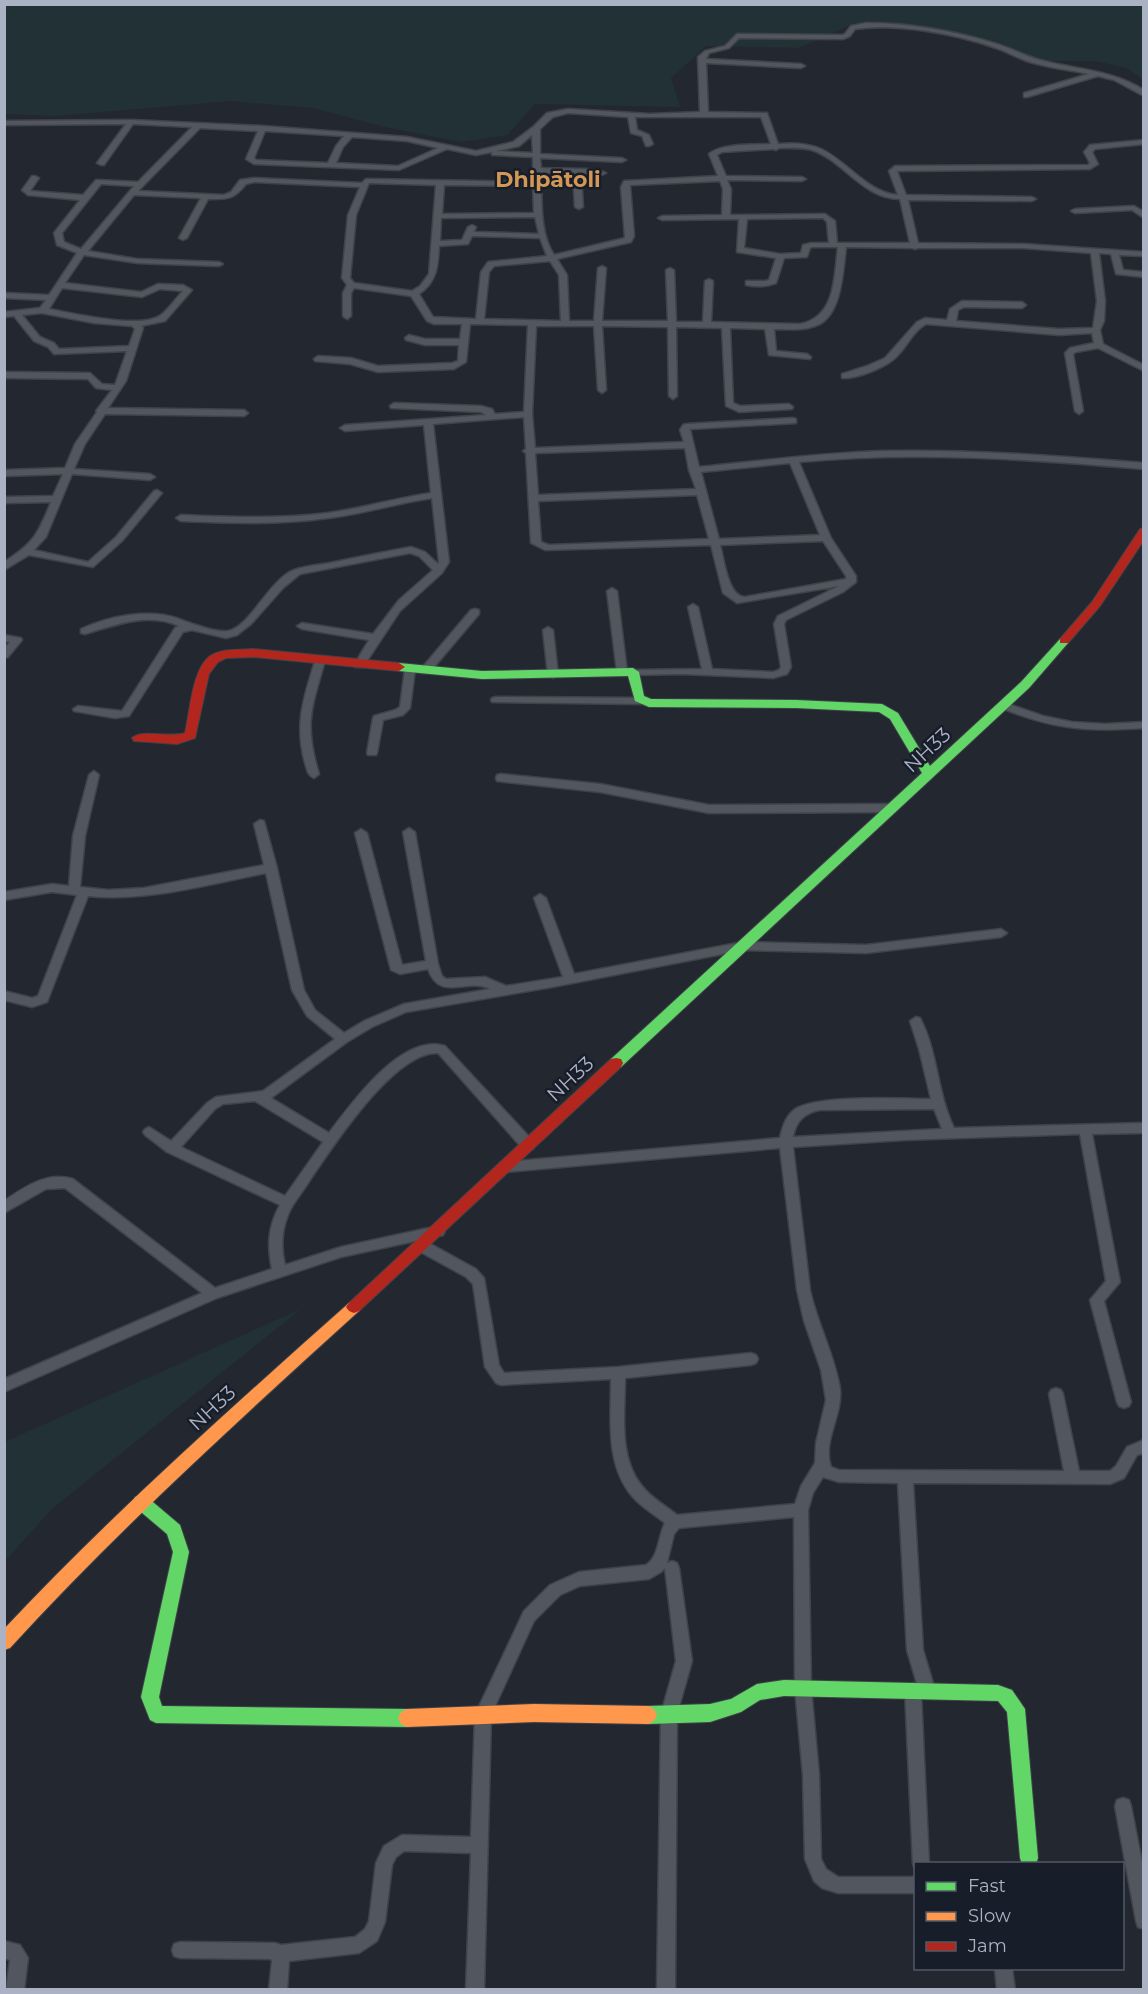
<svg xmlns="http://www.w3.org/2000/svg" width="1148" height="1994" viewBox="0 0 1148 1994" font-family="Montserrat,sans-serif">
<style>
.green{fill:#213136}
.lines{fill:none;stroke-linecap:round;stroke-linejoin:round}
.street-casing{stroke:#3f4249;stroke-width:3}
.fast-casing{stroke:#3f4249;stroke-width:2}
.slow-casing{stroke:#3f4249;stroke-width:2}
.jam-casing{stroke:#3f4249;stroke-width:2}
.street{fill:#52565e;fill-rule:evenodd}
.fast{fill:#63d668;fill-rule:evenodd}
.slow{fill:#ff974d;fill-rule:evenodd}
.jam{fill:#b3261e;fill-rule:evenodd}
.labels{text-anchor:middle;stroke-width:5;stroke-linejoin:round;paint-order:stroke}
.street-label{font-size:20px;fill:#abb2c3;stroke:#171d29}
.far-district-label{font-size:22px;font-weight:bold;fill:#d39756;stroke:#171d29}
</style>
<rect width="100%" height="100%" fill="#232730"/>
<g class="green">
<polygon points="5,5 1143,5 1143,80 1127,68 1095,61 1043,61 1023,55 1001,43 887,24 855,23 799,48 706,46 671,78 680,107 535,104 507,135 462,142 385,127 313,108 230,101 56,116 5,114"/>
<polygon points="301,1309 53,1508 5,1561 5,1442"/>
</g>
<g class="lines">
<g class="street-casing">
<g id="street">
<path d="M866 23C910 23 955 31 997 44 1013 49 1027 57 1044 61 1079 70 1112 70 1144 90V96L1114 80 1098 76 1027 97H1024V93L1089 74C1070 70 1050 68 1030 62 1019 59 1008 52 996 48 956 34 898 23 855 29L850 36 843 39 739 38 729 48 709 53 706 59 801 64 805 66 801 68 706 63 708 112 767 113 778 144C792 143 808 143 821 149 847 161 868 193 898 195L889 171 895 166 1088 165 1090 163 1084 152 1090 145 1144 140V144L1095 149 1092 152 1098 164 1090 169 897 171 906 195 1032 197 1036 199 1032 201 908 200 918 243 1023 244 1144 252V256L1119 255 1123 270 1144 272V277L1116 274 1111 254 1099 253 1105 301 1104 321 1100 330 1103 344 1144 365V371L1098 348 1076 352 1073 354 1083 411 1079 414 1075 411 1065 353 1070 348 1094 343 1092 333 1059 335 926 324C913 331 908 345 898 355 888 367 857 379 842 378V374L867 366 885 358 917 322 925 318 947 320 950 309 962 301 1022 302 1026 305 1022 308 964 307 958 310 956 321 1059 329 1093 328 1097 301 1091 253 1023 248H918L915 249 912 248 846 247C843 270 842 318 815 326 802 331 787 329 774 329L776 351 807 354 811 357 810 359 769 355 765 329 730 328 733 403 740 406 789 404 793 407 792 409 739 412 726 406 722 328 676 327 677 396 673 399 669 396 668 327 602 326 606 390 602 393 598 390 594 326H536L532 414 535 448 684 442 680 430 683 425 686 424 793 418 796 419V423L690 429 699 467C760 461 821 453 882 451 970 449 1057 456 1144 463V469C1028 459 914 451 799 462L831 538 856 576V582L843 592 786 620 784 624 791 667 787 674 773 678 682 674 633 675 628 672 629 670 702 669 688 607 693 604 698 607 712 669 773 672 779 670 781 667 774 624 778 616 839 586 737 603 723 593 711 545 545 550 531 543 526 453 523 451 526 449 524 417 433 424 449 562 442 573 400 611 363 667H355L354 665 369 640 302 629 297 626 302 623 373 634 399 600 433 570 419 556 410 553 300 574 283 588 251 624 237 635 226 638 192 630 183 632 129 716 115 718 74 711 73 709 78 706 122 711 175 628 179 626C148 612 115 625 85 634L81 633V629C110 616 149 608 179 619 190 623 216 633 228 631 250 627 269 580 294 570 305 566 319 565 330 563 357 557 384 552 411 547L425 552 438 564 439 562 432 498C397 503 363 514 328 518 279 525 230 523 181 521L176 518 181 515C230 517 279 519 328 513 363 508 397 498 431 493L424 425 345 431 340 428 345 425 486 415 481 412 391 408 390 406 394 403 481 406 492 409 495 414 524 412 528 325 470 324 466 362 454 369 378 372 350 364 315 361 314 359 318 356 351 358 378 366 452 363 458 361 459 345H425L406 340 405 338 409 335 425 339H460L462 324H434L427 321 411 296 354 288 351 293V316L347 319 343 316V293L347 285 342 278 348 215 360 187 254 182 246 184C233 200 228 199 208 199L187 238 183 240 179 238 201 198 134 195 88 251 137 259 219 262 223 264 219 266 137 263 84 255 65 283 141 292 158 284 183 285 192 290 165 321 141 326 143 328 126 381 108 408 244 410 248 413 244 416 105 414 85 444 74 469 150 474 155 477 150 480 72 474 46 537 34 550 88 562 116 537 154 491 157 490 162 493 122 541 93 567 29 555 4 570V562C34 543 38 534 51 502L4 503V497L53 496 63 474 4 476V470L65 468 75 444 97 412 96 411 112 390 96 388 88 379 4 378V372L90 373 102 384 115 385 127 351 54 354 48 347 34 341 14 316 4 317V312L40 308 46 300 4 298V293L49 295 77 253 57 245 54 233 80 200 28 195 22 190 32 176H35L39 178 30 191 83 195 96 180 138 182 192 127 133 124 104 165H101L97 163 126 124 4 125V121L131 120 263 126 407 137 476 151 513 142 533 127 547 113 568 109 650 114 700 112 698 57 705 51 725 46 737 34 842 35 845 34 851 26ZM568 113 628 117 631 133 642 136 646 146H649L653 144 649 135 637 130 635 117H761L771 144C754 145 722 143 709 154L718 176 624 181 621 187 625 238 554 255C539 232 542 199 541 173L573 174 575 207 579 209 583 207 581 174 602 175 606 173C595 167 556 169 541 168L540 158 622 162 626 160 622 158 540 154V129L553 117ZM200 128 258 131 246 159 254 164 399 170 447 149 476 155 492 152V155H495L533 157V182L366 179 362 183 254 178 240 180 231 192 224 195 138 191ZM265 131 344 136 336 146 328 163 256 160 254 158ZM532 135 533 153 496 151 519 146ZM352 137 407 141 438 148 398 166 336 163 343 147ZM779 148C790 148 802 147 812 150 844 161 863 199 900 199L910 243H837L835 221 825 214 730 215 731 189 727 180 802 181 806 179 802 177 726 176 717 155 722 152 773 149 776 150ZM720 181 723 189 722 215 662 216 658 218 662 220 739 219 737 252 776 258 769 280 765 281H746V285C757 287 766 287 776 283L784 258 807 257 810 248 812 247H838C834 277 836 317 800 324L711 322 713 281 709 279 705 281 703 322H676L674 270 670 268 666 270 668 321H602L606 268 602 266 598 268 594 321H569L567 275 557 259 631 242 634 236 630 185ZM369 183 436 185 429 274 420 286 412 291 354 283 350 278 356 215ZM101 184 134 186 81 249 64 242 62 233ZM444 185 533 186 534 213 442 214ZM535 217 539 234 474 232 476 227 472 225 468 227 462 240 440 241 441 218ZM823 218 827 222 829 243H811L803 245 801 253 780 254 744 248 747 219ZM472 236 540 238 547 256 488 262 481 272 476 319 433 317 419 294C437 282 438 266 439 246L468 244ZM550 261 559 275 561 321 484 319 489 272 494 266ZM62 288 142 297 160 289 183 291C176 298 169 309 161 315 142 330 72 313 49 309ZM42 313 94 323 132 326 135 329 129 346 59 349 54 343 40 337 22 315ZM685 448 689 470 696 489 538 495 535 453ZM790 463 820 535 719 539 701 472ZM697 495 709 539 549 545 541 542 538 501ZM823 541 846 576V579L745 597C728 597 724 559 720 545Z"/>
<polygon points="1134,206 1144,212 1144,218 1132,210 1075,213 1071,211 1075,209"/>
<polygon points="612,588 617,591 627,672 622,675 617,672 607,591"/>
<polygon points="475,609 479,610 479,614 429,673 421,673 420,671 421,669 471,610"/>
<polygon points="548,627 553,630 558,675 553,678 548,675 543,630"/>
<polygon points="4,635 21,638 22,640 8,657 4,658 4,648 10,642 4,641"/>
<path d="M320 658 325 661C311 709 304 724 319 774L314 778C307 775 307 769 305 763 294 724 304 697 315 661Z"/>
<polygon points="410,666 415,669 410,708 403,715 383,720 377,753 376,755 368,755 367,753 373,718 374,716 395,710 400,707 405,669"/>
<polygon points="496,697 643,698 648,701 643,704 492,702 491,700 492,698"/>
<path d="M1003 702 1043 716 1072 722 1105 724 1144 722V728C1087 732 1052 729 999 707L998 705Z"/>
<path d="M94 771 99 775 85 836 80 887 108 890 144 888 264 865 254 824 260 820 264 821 277 868 304 990 315 1010 344 1033 364 1021 404 1004 490 989C467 977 440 1003 428 969L400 974 391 970 355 833 361 829 367 833 402 965 426 961 403 832 409 828 415 832 438 964 442 976 446 979 485 977 506 986 563 977 534 898 540 894 546 898 574 974 743 942 866 945 1001 929 1007 933 1001 937 866 953 743 950 552 987 406 1012 372 1027 347 1042 271 1098 329 1133C351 1104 402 1032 445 1046L533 1141 534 1145 533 1149H523L438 1053C394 1051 333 1147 310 1180 303 1192 293 1202 288 1215 281 1232 281 1248 285 1265L341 1247 438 1226 443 1227 445 1231 443 1235 341 1257 217 1298 4 1392V1379L202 1293 65 1188 46 1189 4 1213V1201C25 1187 47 1171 73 1179L215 1288 272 1269C267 1246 268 1226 280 1205L167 1152 145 1135 143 1132 145 1129 149 1127 171 1141 207 1103 216 1097 263 1091 335 1039 307 1016 292 990 266 873C208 884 147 902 88 896L47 1002 32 1007 4 1000V991L32 998 38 996 77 895 52 892 4 900V892L52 884 69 886 73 836 89 775ZM255 1101 323 1142 285 1196 181 1147 215 1109 223 1104Z"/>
<polygon points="501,774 600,784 709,805 893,804 899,808 893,812 709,813 600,792 497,781 496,778 497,775"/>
<path d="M916 1017 920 1018C938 1052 937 1093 954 1128L1144 1123V1133L1092 1134 1120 1282 1104 1301 1131 1402 1129 1406 1124 1408 1119 1406 1117 1402 1090 1300 1106 1281 1080 1134 904 1140 793 1147 810 1290C817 1323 835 1356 840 1389 843 1415 822 1441 831 1467L839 1470 1064 1471 1049 1394 1051 1390 1056 1388 1061 1390 1063 1394 1079 1471H1110L1116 1466 1127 1447 1144 1440V1453L1137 1455 1124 1478 1110 1484 913 1483 923 1650 935 1690 933 1695 927 1697 921 1694 929 1864H916V1870L913 1864 905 1690 907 1685 913 1683 917 1684 907 1650 898 1483 839 1482 823 1477 813 1493 808 1510 811 1688 819 1775 821 1859 826 1869 838 1877H916V1893H838L822 1888 814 1881 805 1859 803 1775 795 1688 794 1517 679 1528 674 1534 667 1563 672 1561 677 1563 679 1568 692 1661 677 1714 675 1990H657L661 1714 676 1661 665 1568 661 1572 649 1579 580 1586 560 1595 534 1621 491 1715 484 1990H466L471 1853 404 1851 396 1857 392 1865 385 1922 377 1941 359 1953 289 1961 287 1990H269L272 1961 271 1959 180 1958 174 1956 172 1950 174 1944 180 1942 275 1943 281 1945 355 1937 365 1929 369 1921 376 1863 384 1846 402 1835 471 1837 475 1715 524 1611 550 1585 579 1572 646 1565C659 1557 658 1536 665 1523 654 1514 641 1507 632 1496 605 1464 611 1418 611 1379L501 1385 496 1383 485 1367 473 1284 466 1277 417 1250 415 1246 417 1242 422 1241 427 1242 476 1269 484 1278 499 1365 504 1373 618 1367 751 1353 756 1355 758 1359 756 1363 751 1365 625 1378C625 1413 618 1457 642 1486 651 1498 666 1506 677 1515L795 1504 801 1486 815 1463 816 1443 826 1400 821 1370 804 1321 797 1290 780 1148 505 1172 500 1171 499 1167 500 1163 505 1162 780 1138C782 1128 786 1116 794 1110 815 1094 902 1099 931 1099L919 1049 910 1021ZM934 1109 942 1129 793 1137C796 1121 804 1113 820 1110Z"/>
<polygon points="1123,1798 1129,1800 1131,1806 1144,1873 1144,1929 1138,1927 1136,1921 1115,1806 1117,1800"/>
<polygon points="4,1941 20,1945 28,1958 24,1990 6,1990 10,1960 4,1958"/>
<polygon points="995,1968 1012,1968 1015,1990 997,1990"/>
</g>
</g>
<g class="fast-casing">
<g id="fast">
<polygon points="1064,637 1068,639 1068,643 1029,688 621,1067 611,1067 609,1063 611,1059 922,773 890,719 879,712 796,708 649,707 635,701 628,676 482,679 399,671 393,667 399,663 482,671 633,668 639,672 644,696 651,699 796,700 882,704 898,713 930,766 1021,682 1060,639"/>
<polygon points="141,1495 147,1497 180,1525 189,1552 159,1697 162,1706 407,1709 413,1712 416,1718 413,1724 407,1727 156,1723 150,1720 141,1697 173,1552 167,1534 135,1507 133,1502 135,1497"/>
<polygon points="784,1680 998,1685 1012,1690 1025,1709 1038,1858 1036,1864 1022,1864 1020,1858 1007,1712 998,1701 784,1696 760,1700 741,1712 710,1722 648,1724 642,1721 639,1715 642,1709 648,1706 710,1704 731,1699 757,1684"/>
</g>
</g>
<g class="slow-casing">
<g id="slow">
<path d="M354 1301 359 1303 362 1307 359 1311C239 1420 120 1528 10 1648L4 1650V1629C113 1513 231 1408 349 1303Z"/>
<polygon points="534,1704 648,1706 654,1709 657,1715 654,1721 648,1724 534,1722 407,1727 401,1724 398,1718 401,1712 407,1709"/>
</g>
</g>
<g class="jam-casing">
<g id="jam">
<polygon points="1144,528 1144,540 1100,606 1068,643 1060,643 1060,639 1092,602 1140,529"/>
<path d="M253 649 399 663 405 667 399 671 253 657 226 658 218 662 209 674 195 738 177 744 134 741 132 738C141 729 171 738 185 733 190 712 192 669 210 656 222 648 240 650 253 649Z"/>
<polygon points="616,1058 621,1059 623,1063 621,1067 359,1311 354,1313 349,1311 346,1307 349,1303 611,1059"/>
</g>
</g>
<use href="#street" class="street"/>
<use href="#fast" class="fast"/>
<use href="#slow" class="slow"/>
<use href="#jam" class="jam"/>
</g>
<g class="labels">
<g class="street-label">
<text transform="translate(927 750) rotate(-43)" y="7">NH33</text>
<text transform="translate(570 1079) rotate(-43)" y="7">NH33</text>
<text transform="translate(212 1408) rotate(-43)" y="7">NH33</text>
</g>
<g class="far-district-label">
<text x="548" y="187">Dhipātoli</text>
</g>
</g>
<rect width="1148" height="1994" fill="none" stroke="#abb2c3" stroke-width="12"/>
<rect x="914" y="1862" width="210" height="108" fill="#171d29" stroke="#525967" stroke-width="1.5"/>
<rect x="926" y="1882" width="30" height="9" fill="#63d668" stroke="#525967" stroke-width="1.5"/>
<text x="968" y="1892" font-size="18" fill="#abb2c3">Fast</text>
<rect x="926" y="1912" width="30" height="9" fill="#ff974d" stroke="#525967" stroke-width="1.5"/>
<text x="968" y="1922" font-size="18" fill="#abb2c3">Slow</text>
<rect x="926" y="1942" width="30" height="9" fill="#b3261e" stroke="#525967" stroke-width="1.5"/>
<text x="968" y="1952" font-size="18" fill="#abb2c3">Jam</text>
</svg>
